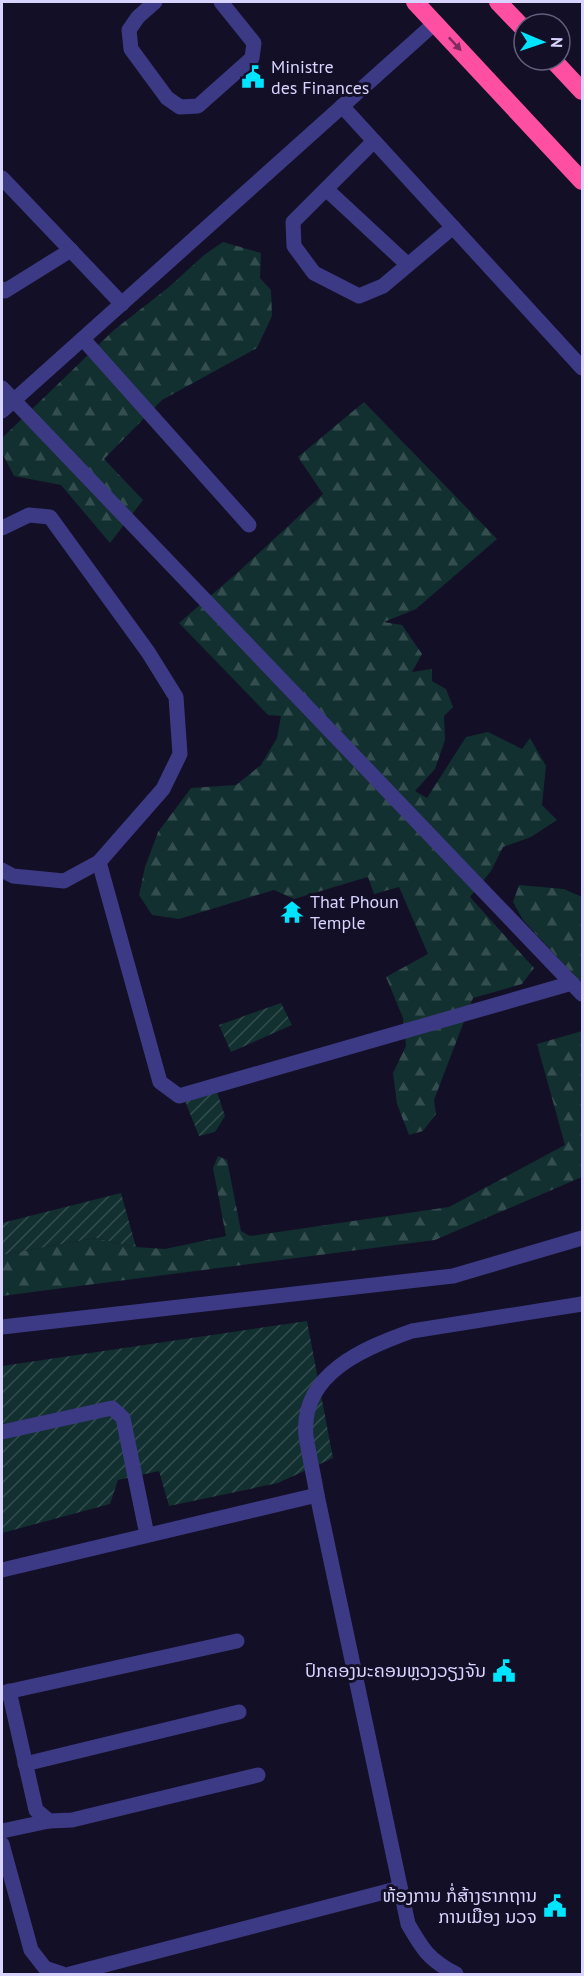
<svg xmlns="http://www.w3.org/2000/svg" width="584" height="1976" viewBox="0 0 584 1976" font-family="'PT Sans','Noto Sans Lao',sans-serif">
<style>
.forest{fill:url(#forest-firs)}
.garden{fill:url(#garden-furrows)}
.lines{fill:none;stroke-linecap:round;stroke-linejoin:round}
.minor{stroke:#3d3a85;stroke-width:15}
.highway{stroke:#ff4fa3;stroke-width:18}
.oneway{fill:#7d2c5e}
.labels{text-anchor:middle;stroke-width:6;stroke-linejoin:round;paint-order:stroke}
.poi-label{font-size:18px;fill:#d9d4ff;stroke:#130f26;text-anchor:start}
</style>
<defs>
<pattern id="forest-firs" width="22" height="20" patternUnits="userSpaceOnUse" patternTransform="scale(1.5)"><rect width="22" height="20" fill="#12302f"/><path d="M5 1l3.5 6h-7zM16 11l3.5 6h-7z" fill="#344d4e"/></pattern>
<pattern id="garden-furrows" width="10" height="10" patternUnits="userSpaceOnUse" patternTransform="scale(1.5)"><rect width="10" height="10" fill="#12302f"/><path d="M-1 1l2-2M0 10L10 0M9 11l2-2" fill="none" stroke="#344d4e"/></pattern>
</defs>
<rect width="100%" height="100%" fill="#130f26"/>
<g class="forest">
<polygon points="223,242 261,253 260,278 271,290 272,316 257,348 162,400 104,459 143,500 110,543 61,485 14,476 2,453 2,438 114,330 169,287 204,255"/>
<polygon points="364,402 497,539 416,609 384,622 402,625 422,654 412,672 432,669 432,681 446,689 453,707 444,716 445,740 435,769 415,791 427,798 466,737 488,732 522,749 530,738 546,766 542,805 557,820 531,837 503,847 491,871 470,897 534,968 522,984 473,998 434,1100 436,1114 423,1131 409,1135 397,1104 393,1073 406,1046 403,1018 386,977 428,954 399,887 374,894 368,877 294,899 274,890 179,919 152,915 139,895 145,867 158,832 191,788 236,785 261,765 277,738 281,716 268,715 179,623 237,573 323,494 298,457"/>
<polygon points="519,885 564,889 582,897 582,984 523,920 513,902"/>
<polygon points="582,1031 582,1177 435,1240 2,1296 2,1255 95,1238 136,1247 165,1249 226,1236 213,1168 218,1156 227,1160 241,1231 250,1236 449,1207 565,1145 537,1044"/>
</g>
<g class="garden">
<polygon points="281,1003 292,1025 231,1052 219,1025"/>
<polygon points="217,1092 225,1116 215,1132 199,1136 185,1101"/>
<polygon points="121,1193 136,1247 95,1238 2,1255 2,1223"/>
<polygon points="307,1321 333,1458 278,1483 169,1506 159,1471 118,1480 110,1504 2,1533 2,1366"/>
</g>
<g class="lines">
<g class="minor">
<polyline points="155,2 138,17 129,30 131,49 167,98 180,107 198,106 252,58 254,43 221,2"/>
<polyline points="342,106 582,368"/>
<polyline points="374,141 293,222 294,246 314,273 359,296 383,286 453,227"/>
<polyline points="2,178 122,304"/>
<polyline points="326,189 408,265"/>
<polyline points="2,289 5,291 71,250"/>
<polyline points="83,339 249,525"/>
<polyline points="2,388 582,994"/>
<polyline points="2,411 435,23"/>
<polyline points="2,528 29,515 50,517 148,652 176,697 180,754 163,789 99,862 64,881 13,876 2,870"/>
<polyline points="99,862 160,1082 179,1096 572,983"/>
<polyline points="2,1327 453,1276 582,1238"/>
<polyline points="2,1432 112,1408 123,1418 147,1535"/>
<polyline points="2,1570 317,1495"/>
<polyline points="9,1691 36,1810 49,1821 72,1820 258,1775"/>
<polyline points="2,1693 237,1641"/>
<polyline points="25,1764 239,1712"/>
<polyline points="2,1831 49,1821"/>
<polyline points="2,1844 31,1950 45,1968 63,1974"/>
<polyline points="70,1974 400,1888"/>
<path d="M456 1974C429 1960 423 1950 408 1924L317 1495C314 1476 309 1456 306 1436 300 1374 364 1348 412 1331L582 1304"/>
</g>
<g class="highway">
<polyline points="415,2 582,181"/>
<polyline points="498,2 524,29"/>
<polyline points="553,60 582,91"/>
</g>
</g>
<defs><path id="oneway-solid" d="M-6-.8H1V-3.2L6.5 0L1 3.2V.8H-6Z" transform="scale(1.5)"/></defs>
<use class="oneway" href="#oneway-solid" transform="translate(455 44) rotate(47)"/>
<defs>
<g id="civic-bare" transform="scale(1.8)"><path d="M-.6-6.5H3V-4.5H.6V-3L4-1V1h2V6H-6V1h2V-1L-.6-3ZM-1.2 2.5V6h2.4V2.5Z" fill="#00e5ff" stroke="#130f26" stroke-width="2.5" paint-order="stroke"/></g>
<g id="temple-bare" transform="scale(1.8)"><path d="M0-6L5-2H3V0L6.5 2.5H4V6H1.5V3h-3V6H-4V2.5H-6.5L-3 0V-2H-5Z" fill="#00e5ff" stroke="#130f26" stroke-width="2.5" paint-order="stroke"/></g>
</defs>
<g fill-rule="evenodd">
<use href="#civic-bare" x="253" y="77"/>
<use href="#temple-bare" x="292" y="912"/>
<use href="#civic-bare" x="504" y="1671"/>
<use href="#civic-bare" x="555" y="1906"/>
</g>
<g class="labels">
<g class="poi-label">
<text x="271" y="73">Ministre<tspan x="271" dy="21">des Finances</tspan></text>
<text x="310" y="908">That Phoun<tspan x="310" dy="21">Temple</tspan></text>
<text x="486" y="1677" text-anchor="end">ປົກຄອງນະຄອນຫຼວງວຽງຈັນ</text>
<text x="537" y="1902" text-anchor="end">ຫ້ອງການ ກໍ່ສ້າງຮາກຖານ<tspan x="537" dy="21">ການເມືອງ ນວຈ</tspan></text>
</g>
</g>
<rect width="584" height="1976" fill="none" stroke="#d9d4ff" stroke-width="6"/>
<g transform="translate(542 42) rotate(92)"><circle r="28" fill="#130f26" stroke="#625e7d" stroke-width="1.5"/>
<path d="M0-4.5L10 22L0 15L-10 22Z" fill="#00e5ff"/>
<text y="-9" font-size="16" font-weight="bold" text-anchor="middle" fill="#d9d4ff">N</text>
</g>
</svg>
